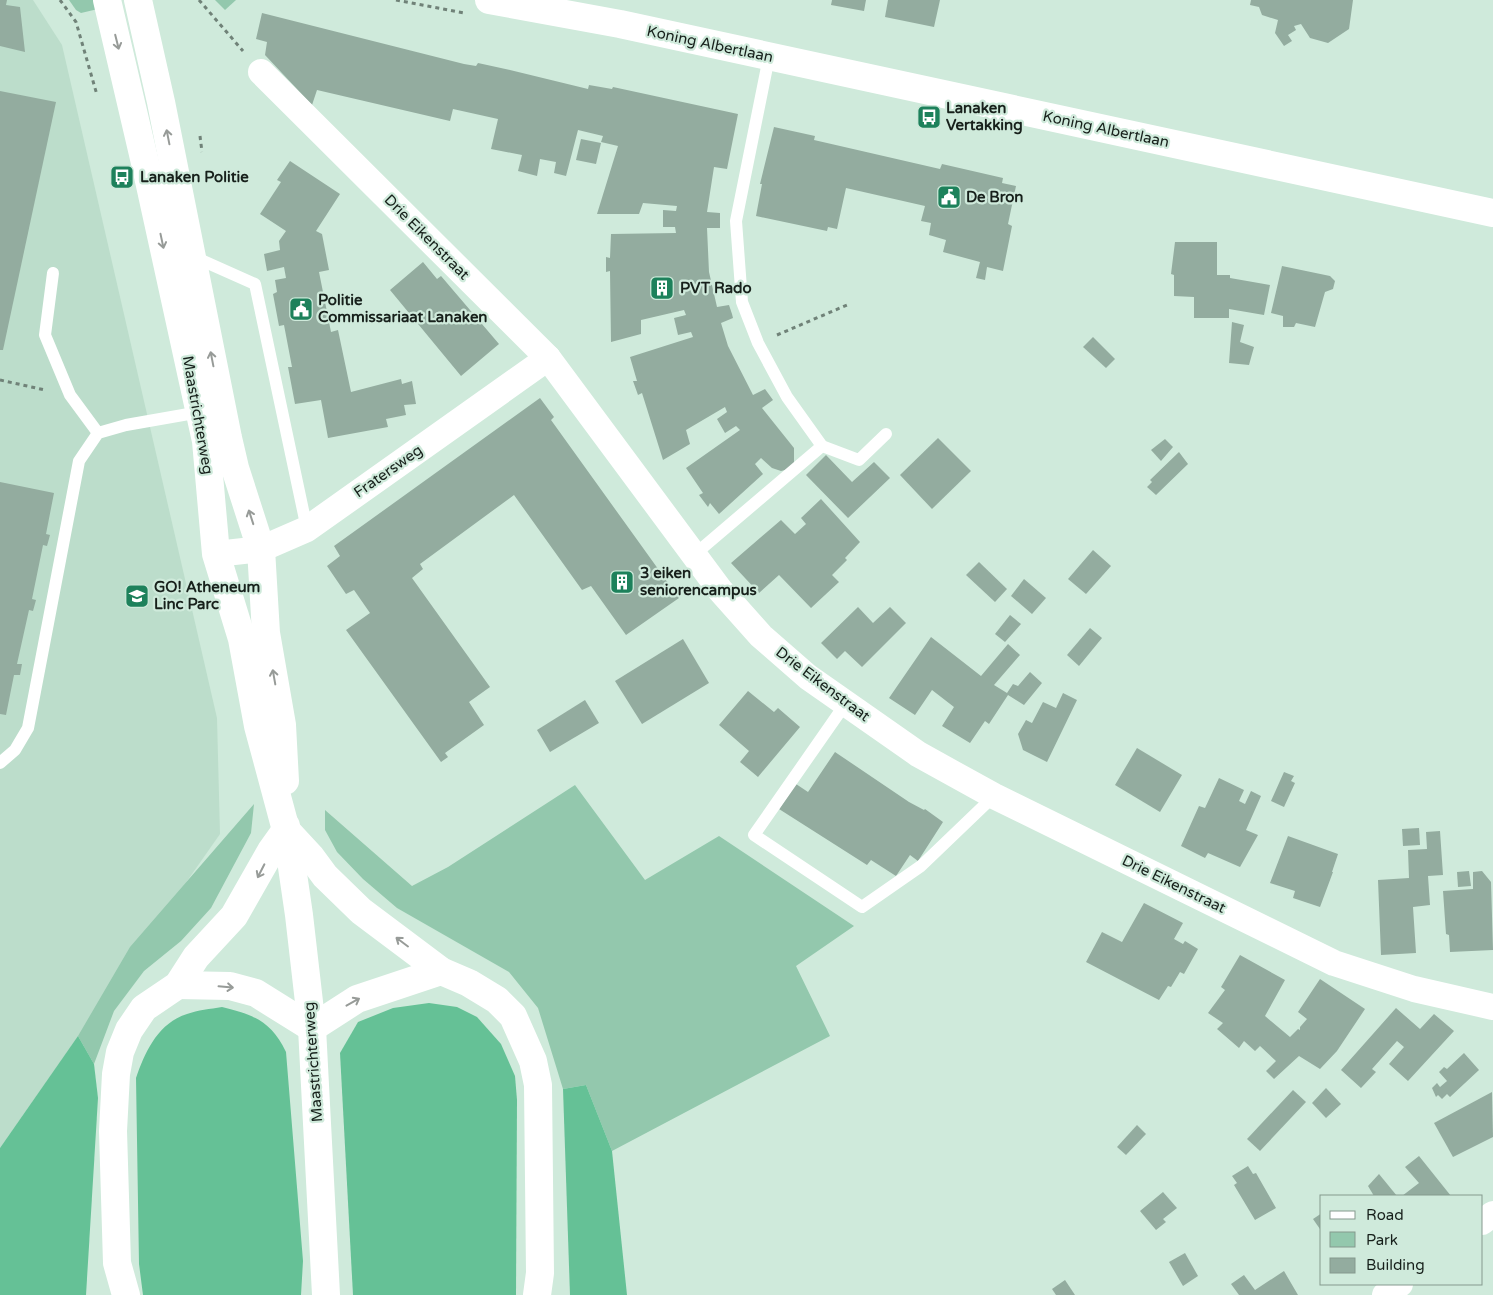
<svg xmlns="http://www.w3.org/2000/svg" width="1493" height="1295" viewBox="0 0 1493 1295" font-family="'Varela Round',sans-serif">
<style>
.built{fill:#bcddcb}
.green{fill:#93c8ad}
.forest{fill:#65c196}
.building{fill:#93ac9f}
.lines{fill:none;stroke-linecap:round;stroke-linejoin:round}
.path{stroke:#708278;stroke-width:3;stroke-dasharray:4 4;stroke-linecap:butt}
.lane{stroke:#fff;stroke-width:12}
.street{stroke:#fff;stroke-width:26}
.secondary{stroke:#fff;stroke-width:28}
.oneway{stroke:#979b98}
.labels{text-anchor:middle;stroke-width:4.5;stroke-linejoin:round;paint-order:stroke}
.street-label{font-size:15px;fill:#17201b;stroke:#cfeadb}
.poi-label{font-size:15px;font-weight:bold;fill:#17201b;stroke:#cfeadb;text-anchor:start}
</style>
<rect width="100%" height="100%" fill="#cfeadb"/>
<polygon class="built" points="0,0 33,0 62,45 217,718 220,834 0,1148"/>
<g class="green">
<polygon points="69,0 96,0 98,9 81,13 76,10"/>
<polygon points="215,0 236,0 225,10"/>
<polygon points="575,785 645,880 719,836 854,926 796,966 830,1036 612,1151 586,1085 563,1089 538,1008 509,972 397,908 363,879 337,852 325,830 325,810 412,886 448,867"/>
<polygon points="254,804 251,833 211,908 181,941 144,971 114,1011 94,1064 78,1036 130,947"/>
</g>
<g class="forest">
<polygon points="429,1003 457,1007 477,1017 501,1044 515,1076 517,1100 516,1295 353,1295 340,1053 358,1022 393,1008"/>
<path d="M222 1007C254 1015 271 1021 286 1052L303 1261 301 1295H143L139 1264 136 1078C145 1052 158 1023 187 1014 198 1010 210 1009 222 1007Z"/>
<polygon points="78,1036 94,1064 98,1098 86,1295 0,1295 0,1148"/>
<polygon points="586,1085 612,1151 627,1295 570,1295 563,1089"/>
</g>
<g class="building">
<polygon points="0,0 7,0 6,5 20,7 25,52 0,46"/>
<polygon points="832,0 866,0 864,11 831,5"/>
<polygon points="888,0 940,0 934,27 885,17"/>
<polygon points="1251,0 1353,0 1349,29 1328,43 1310,38 1301,24 1294,26 1296,30 1288,35 1292,41 1284,46 1275,33 1278,20 1262,15 1259,7 1250,5"/>
<polygon points="262,13 464,64 476,66 478,63 510,70 588,89 589,85 612,89 613,87 738,114 727,169 714,167 707,212 720,213 720,228 707,228 709,272 717,307 729,305 732,314 733,318 721,323 728,346 753,395 765,389 773,400 762,408 794,448 794,464 789,469 781,471 772,468 761,458 755,464 763,474 719,514 710,503 708,507 699,495 703,493 686,468 740,430 736,426 725,433 717,419 727,412 725,407 686,430 690,444 663,460 642,393 638,395 633,381 637,381 630,357 693,337 691,332 678,335 674,318 686,315 684,310 641,320 641,334 611,342 610,271 606,272 606,257 610,258 611,234 676,233 675,227 663,227 663,210 676,211 677,206 643,203 639,214 597,214 618,146 601,142 603,136 578,130 566,176 554,173 556,162 540,159 537,176 518,171 522,155 491,149 498,119 453,109 450,121 317,90 312,105 265,55 267,42 256,39"/>
<polygon points="0,91 56,102 3,350 0,350"/>
<polygon points="774,127 815,136 814,140 940,169 942,164 1003,178 1002,183 1016,186 1008,224 1012,226 1003,271 987,267 985,280 976,278 980,262 943,252 946,240 929,235 931,223 921,221 925,206 846,188 837,229 828,227 827,231 756,216 762,184 760,184"/>
<polygon points="581,139 601,143 596,164 576,160"/>
<polygon points="290,161 340,194 316,231 322,234 329,270 319,272 331,332 338,330 351,392 401,379 402,384 412,381 416,404 404,405 406,415 386,419 388,427 328,438 321,400 295,404 288,367 292,367 284,325 279,326 273,294 277,292 275,280 286,278 284,267 267,271 264,254 280,250 279,241 286,231 260,214 281,182 277,180"/>
<polygon points="1175,242 1217,242 1217,275 1230,275 1230,278 1270,285 1264,315 1229,309 1229,318 1194,318 1194,297 1174,296 1174,275 1171,274"/>
<polygon points="423,262 437,279 441,276 499,344 461,376 390,290"/>
<polygon points="1282,266 1330,276 1335,281 1333,289 1325,292 1315,327 1296,323 1294,327 1283,327 1283,316 1271,313"/>
<polygon points="1232,322 1244,325 1240,342 1254,347 1249,365 1229,363"/>
<polygon points="1093,337 1115,359 1106,368 1083,347"/>
<polygon points="540,398 554,417 551,420 679,598 626,635 591,586 582,590 514,495 420,564 423,569 412,578 490,687 469,702 484,725 445,753 448,757 441,762 346,630 370,613 354,590 346,594 327,566 340,556 334,546"/>
<polygon points="938,438 971,471 932,509 900,475"/>
<polygon points="1165,439 1173,447 1161,461 1151,450"/>
<polygon points="1179,452 1188,464 1156,495 1147,487 1152,482 1150,480"/>
<polygon points="826,455 852,482 874,462 890,478 848,518 806,475"/>
<polygon points="0,482 54,493 46,534 50,535 47,546 43,545 32,599 36,600 33,611 29,610 17,664 22,664 20,675 14,675 6,715 0,714"/>
<polygon points="821,499 860,542 845,558 847,560 832,575 839,582 811,608 779,575 759,593 731,563 781,520 795,534 806,524 801,518"/>
<polygon points="1093,550 1111,566 1086,594 1068,579"/>
<polygon points="979,562 1007,589 995,602 966,575"/>
<polygon points="1024,579 1046,598 1032,614 1011,596"/>
<polygon points="858,607 873,623 890,607 906,623 862,667 845,651 837,659 821,643"/>
<polygon points="1010,615 1021,624 1005,642 995,634"/>
<polygon points="1090,628 1102,638 1079,666 1067,655"/>
<polygon points="931,637 981,676 1008,644 1020,655 994,685 1007,693 1013,684 1018,686 1030,672 1042,683 1024,705 1008,695 989,724 985,721 970,743 942,726 954,707 932,690 915,715 889,698"/>
<polygon points="683,639 709,683 642,724 615,681"/>
<polygon points="748,691 774,712 778,708 800,727 758,777 740,762 749,751 719,725"/>
<polygon points="1063,693 1077,700 1047,762 1023,750 1018,734 1026,720 1032,723 1043,702 1056,708"/>
<polygon points="585,700 599,723 550,752 537,730"/>
<polygon points="1137,748 1182,775 1160,812 1115,785"/>
<polygon points="835,752 909,802 924,810 925,809 943,822 918,861 910,855 896,876 871,860 867,865 779,809 796,784 808,792"/>
<polygon points="1284,772 1294,776 1291,781 1295,783 1284,807 1271,801"/>
<polygon points="1219,778 1244,790 1239,801 1245,804 1251,791 1261,796 1246,830 1258,835 1240,867 1208,853 1205,858 1181,846 1199,806 1205,808"/>
<polygon points="1419,828 1420,845 1403,846 1402,829"/>
<polygon points="1440,831 1443,875 1428,876 1430,905 1413,907 1416,953 1381,955 1378,880 1409,878 1408,850 1427,849 1426,832"/>
<polygon points="1288,836 1338,854 1332,872 1333,872 1320,907 1293,898 1295,891 1270,883"/>
<polygon points="1469,871 1471,886 1458,887 1457,872"/>
<polygon points="1482,871 1491,882 1493,950 1450,952 1449,935 1446,934 1443,891 1473,889 1473,872"/>
<polygon points="1144,903 1183,923 1174,939 1183,944 1185,941 1198,949 1184,974 1180,972 1171,987 1168,986 1159,1000 1086,962 1102,932 1122,942"/>
<polygon points="1240,955 1285,980 1265,1016 1290,1037 1298,1029 1300,1030 1300,1027 1307,1019 1298,1012 1320,979 1365,1009 1337,1051 1320,1069 1299,1056 1274,1079 1266,1071 1276,1061 1260,1046 1255,1051 1244,1041 1239,1048 1217,1029 1223,1023 1208,1013 1225,990 1221,987"/>
<polygon points="1396,1008 1420,1029 1434,1014 1454,1031 1408,1081 1389,1064 1404,1047 1397,1041 1372,1069 1376,1072 1361,1088 1341,1070"/>
<polygon points="1464,1053 1479,1070 1450,1097 1447,1094 1442,1099 1438,1095 1436,1097 1432,1088 1437,1083 1440,1087 1447,1081 1439,1072 1444,1067 1447,1069"/>
<polygon points="1326,1088 1341,1104 1326,1118 1312,1103"/>
<polygon points="1293,1090 1306,1102 1260,1151 1247,1139"/>
<polygon points="1492,1092 1493,1137 1453,1157 1434,1123"/>
<polygon points="1137,1125 1146,1134 1126,1155 1117,1147"/>
<polygon points="1419,1156 1451,1196 1402,1196 1419,1183 1405,1167"/>
<polygon points="1248,1166 1253,1174 1256,1173 1276,1208 1255,1220 1234,1185 1237,1183 1232,1176"/>
<polygon points="1379,1174 1397,1196 1374,1196 1368,1186"/>
<polygon points="1163,1192 1177,1208 1163,1219 1166,1222 1156,1230 1140,1211"/>
<polygon points="1322,1213 1322,1232 1313,1219"/>
<polygon points="1185,1253 1198,1276 1183,1286 1169,1262"/>
<polygon points="1284,1271 1298,1295 1239,1295 1231,1284 1244,1275 1255,1290"/>
<polygon points="1065,1280 1075,1295 1056,1295 1052,1289"/>
</g>
<g class="lines">
<g class="path">
<polyline points="60,0 76,22 97,95"/>
<polyline points="199,0 243,51"/>
<polyline points="396,0 464,13"/>
<polyline points="200,136 202,152"/>
<polyline points="777,335 847,305"/>
<polyline points="0,380 45,390"/>
</g>
<g class="lane">
<polyline points="769,57 736,221 742,302 758,343 787,397 822,446 859,460 886,434"/>
<polyline points="192,256 255,284 307,529"/>
<polyline points="53,273 45,335 70,395 98,433"/>
<polyline points="694,555 822,446"/>
<polyline points="846,703 754,835 862,907 921,866 994,796"/>
<polyline points="0,763 15,750 28,728 79,461 98,433 126,425 200,412"/>
</g>
<g class="street">
<polyline points="261,72 548,358 720,590 761,636 808,677 918,754 994,796 1334,963 1414,989 1493,1007"/>
<polyline points="216,554 261,549 307,529 548,358"/>
<polyline points="1482,1222 1493,1214"/>
<polyline points="1385,1295 1400,1284"/>
</g>
<g class="secondary">
<polyline points="107,0 146,167 206,441 216,554 242,639 258,726 286,830 311,857 325,876 361,911 441,971 469,983 497,1000 513,1016 533,1061 538,1085 540,1273 537,1295"/>
<polyline points="138,0 161,102 228,438 235,468 261,549 266,633 282,725 285,781"/>
<polyline points="489,0 620,24 1493,213"/>
<polyline points="286,826 299,915 312,1028 326,1295"/>
<polyline points="178,985 230,986 256,993 312,1028"/>
<polyline points="312,1028 357,999 441,971"/>
<polyline points="126,1295 117,1263 113,1131 116,1074 120,1052 129,1030 144,1008 178,985 196,957 234,916 271,851 286,830"/>
</g>
</g>
<defs><path id="oneway-shaft" d="M-6 0H5M1.5-3L5.5 0L1.5 3" fill="none" stroke-width="1.6" stroke-linecap="round" stroke-linejoin="round" transform="scale(1.25)"/></defs>
<g class="oneway">
<use href="#oneway-shaft" transform="translate(117 42) rotate(76)"/>
<use href="#oneway-shaft" transform="translate(168 137) rotate(-101)"/>
<use href="#oneway-shaft" transform="translate(162 241) rotate(78)"/>
<use href="#oneway-shaft" transform="translate(212 359) rotate(-101)"/>
<use href="#oneway-shaft" transform="translate(251 517) rotate(-108)"/>
<use href="#oneway-shaft" transform="translate(274 677) rotate(-100)"/>
<use href="#oneway-shaft" transform="translate(261 871) rotate(117)"/>
<use href="#oneway-shaft" transform="translate(402 942) rotate(-143)"/>
<use href="#oneway-shaft" transform="translate(226 987) rotate(5)"/>
<use href="#oneway-shaft" transform="translate(353 1002) rotate(-29)"/>
</g>
<defs>
<g id="bus-square" transform="scale(1.25)"><rect x="-9" y="-9" width="18" height="18" rx="4" fill="#1d815b" stroke="#cfeadb"/><path d="M-5-6H5V4H4V6H2V4H-2V6H-4V4H-5ZM-3.5-4V0h7V-4ZM-3.5 1.2v1.5H-2V1.2ZM2 1.2v1.5H3.5V1.2Z" fill="#fff"/></g>
<g id="civic-square" transform="scale(1.25)"><rect x="-9" y="-9" width="18" height="18" rx="4" fill="#1d815b" stroke="#cfeadb"/><path d="M-.6-6.5H3V-4.5H.6V-3L4-1V1h2V6H-6V1h2V-1L-.6-3ZM-1.2 2.5V6h2.4V2.5Z" fill="#fff"/></g>
<g id="building-square" transform="scale(1.25)"><rect x="-9" y="-9" width="18" height="18" rx="4" fill="#1d815b" stroke="#cfeadb"/><path d="M-4-6H4V6H1V3H-1V6H-4ZM-2.5-4.3h1.7v1.8h-1.7ZM.8-4.3h1.7v1.8H.8ZM-2.5-1h1.7V.8h-1.7ZM.8-1h1.7V.8H.8Z" fill="#fff"/></g>
<g id="school-square" transform="scale(1.25)"><rect x="-9" y="-9" width="18" height="18" rx="4" fill="#1d815b" stroke="#cfeadb"/><path d="M0-5L7-2L0 1L-7-2ZM-4 1L0 2.5L4 1V4Q0 6-4 4Z" fill="#fff"/></g>
</defs>
<g fill-rule="evenodd">
<use href="#bus-square" x="929" y="117"/>
<use href="#bus-square" x="122" y="177"/>
<use href="#civic-square" x="949" y="197"/>
<use href="#building-square" x="662" y="288"/>
<use href="#civic-square" x="301" y="309"/>
<use href="#building-square" x="622" y="582"/>
<use href="#school-square" x="137" y="596"/>
</g>
<g class="labels">
<g class="street-label">
<text transform="translate(710 44) rotate(12)" y="5">Koning Albertlaan</text>
<text transform="translate(1106 129) rotate(12)" y="5">Koning Albertlaan</text>
<text transform="translate(427 237) rotate(45)" y="5">Drie Eikenstraat</text>
<text transform="translate(198 415) rotate(80)" y="5">Maastrichterweg</text>
<text transform="translate(388 471) rotate(-35)" y="5">Fratersweg</text>
<text transform="translate(823 684) rotate(37)" y="5">Drie Eikenstraat</text>
<text transform="translate(1174 884) rotate(26)" y="5">Drie Eikenstraat</text>
<text transform="translate(313 1062) rotate(-94)" y="5">Maastrichterweg</text>
</g>
<g class="poi-label">
<text x="946" y="113">Lanaken<tspan x="946" dy="17">Vertakking</tspan></text>
<text x="140" y="182">Lanaken Politie</text>
<text x="966" y="202">De Bron</text>
<text x="680" y="293">PVT Rado</text>
<text x="318" y="305">Politie<tspan x="318" dy="17">Commissariaat Lanaken</tspan></text>
<text x="640" y="578">3 eiken<tspan x="640" dy="17">seniorencampus</tspan></text>
<text x="154" y="592">GO! Atheneum<tspan x="154" dy="17">Linc Parc</tspan></text>
</g>
</g>
<rect x="1320" y="1195" width="162" height="90" fill="#cfeadb" stroke="#85998e"/>
<rect x="1330" y="1211" width="25" height="8" fill="#ffffff" stroke="#85998e"/>
<text x="1366" y="1220" font-size="15" fill="#17201b">Road</text>
<rect x="1330" y="1232" width="25" height="15" fill="#93c8ad" stroke="#85998e"/>
<text x="1366" y="1245" font-size="15" fill="#17201b">Park</text>
<rect x="1330" y="1258" width="25" height="15" fill="#93ac9f" stroke="#85998e"/>
<text x="1366" y="1270" font-size="15" fill="#17201b">Building</text>
</svg>
